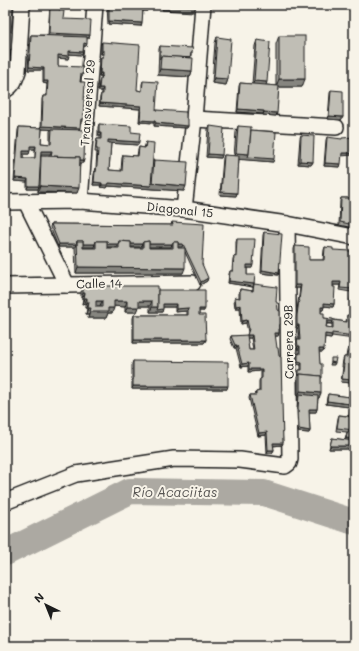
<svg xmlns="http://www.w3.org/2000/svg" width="359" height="651" viewBox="0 0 359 651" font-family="Mali,sans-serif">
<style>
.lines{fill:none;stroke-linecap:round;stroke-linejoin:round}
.river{stroke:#aca9a2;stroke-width:26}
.minor-casing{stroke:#1c1c1c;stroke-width:18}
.minor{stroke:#f7f3e8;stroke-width:15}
.wall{fill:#a5a39c;stroke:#1c1c1c;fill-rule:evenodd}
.shaded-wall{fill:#86857f;stroke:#1c1c1c}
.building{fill:#c0beb5;stroke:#1c1c1c;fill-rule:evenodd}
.labels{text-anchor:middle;stroke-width:4;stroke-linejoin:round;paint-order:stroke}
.street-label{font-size:12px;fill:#1c1c1c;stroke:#f7f3e8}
.water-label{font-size:13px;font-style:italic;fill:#565452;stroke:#f7f3e8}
</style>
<rect width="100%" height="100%" fill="#f7f3e8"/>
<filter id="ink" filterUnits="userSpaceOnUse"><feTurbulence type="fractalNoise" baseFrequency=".025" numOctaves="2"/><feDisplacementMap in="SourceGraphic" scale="8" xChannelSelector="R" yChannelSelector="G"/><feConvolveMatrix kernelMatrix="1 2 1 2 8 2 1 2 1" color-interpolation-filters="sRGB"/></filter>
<g filter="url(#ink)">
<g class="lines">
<polyline class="river" points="5,553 130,491 264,493 354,522"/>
<g class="minor-casing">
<g id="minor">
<path d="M5 90C13 86 15 80 18 71L22 5"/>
<polyline points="194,119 336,127"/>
<polyline points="80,201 95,5"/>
<polyline points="5,202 80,201 184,209 287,224 354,237"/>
<polyline points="26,202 67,285"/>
<polyline points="184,209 194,119 203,5"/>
<polyline points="5,286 193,283"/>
<polyline points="5,502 76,474 174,459 240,460 285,466 289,463 290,459 287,224"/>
</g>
</g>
<use href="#minor" class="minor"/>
</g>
<g class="wall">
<path d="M50 5H93L92 8 60 7V11L63 19 90 35 89 38H87L86 46H84L82 55 69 54 68 59 58 58V66L83 74 82 76H81L80 82 82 122H80L79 130 83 163H80L77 193 38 192V189H27V182L14 181 18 130 19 127 41 128 42 99 43 96H46L47 84 43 83V70H28L30 37 31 35H48ZM42 129H51L50 131V144L41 143ZM30 149H35V158H23V154H29ZM41 154H50V156H41V158Z"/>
<polygon points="107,5 148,5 147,11 143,11 141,26 108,24"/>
<polygon points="279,36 302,87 279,87 276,116 263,115 263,114 237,112 239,86 240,83 252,84 255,46 257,40 266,85 276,86 276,44"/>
<polygon points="217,37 228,79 226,85 212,83 215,43"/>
<polygon points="102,42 137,90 142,91 142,84 143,81 156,110 186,118 188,126 187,128 154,126 154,123 139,122 140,109 99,106 100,97 101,94 102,94 102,91 98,91 99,82 101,78 101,76 99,76 100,60 101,57 103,57 103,54 101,54 101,45"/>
<polygon points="160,46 191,56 190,56 192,71 190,77 158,75 159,49"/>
<polygon points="331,90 343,117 341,120 328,119 330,93"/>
<polygon points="99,124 131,132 138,145 111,143 109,170 121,171 122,158 123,155 137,156 138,150 139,147 144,148 146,142 153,162 154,160 184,191 108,186 107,188 100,187 101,185 93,185 94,174 95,171 95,172 96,167 97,152 95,152 96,142 97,139 100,139 100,136 98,136 98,127"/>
<polygon points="210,126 222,155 221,158 206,157 208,129"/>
<polygon points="238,126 251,130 273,162 239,159 236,196 220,195 223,158 224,155 234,156 236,132"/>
<polygon points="301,135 313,162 311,165 298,164 300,138"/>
<polygon points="327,137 341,156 340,167 324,166 326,140"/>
<polygon points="341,198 354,198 354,228 339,225 340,201"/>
<path d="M172 222 202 264 207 281 200 285 185 252 183 273H76L75 247H58L50 227 51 224 171 225ZM83 247H94V248H83ZM107 247H117V248H107ZM131 247H141V248H131ZM149 247H171V248H149Z"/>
<polygon points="264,232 278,275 261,273 263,235"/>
<path d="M237 239 252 268H247V275L254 284 276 302 279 328 278 336H275L283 443 282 445 273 446 274 450 272 453H267L266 435 258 436 249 398 250 395H255L256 392 259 391V381L260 379 261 378V371L248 372V366L241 367 236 348H234L230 339 231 336H247L248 332 246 323 241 324 240 308H235L234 300 235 297 239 298V292L240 289 253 291V287L228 283 229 274 230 271H232L233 259 234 256 236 257V242ZM247 338H251L253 350H249Z"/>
<path d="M295 246 309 260H323L324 250 325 247 333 250 351 267H352V260L353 257H354V302L350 301 351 292 339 290 340 285H333L334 304 333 307 324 306 323 310H321V313L324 318 346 322 347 315 354 317V339L332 336 331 338 325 337 323 352H319L321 381 319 398H318L317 409 316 412H309L310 431 309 433 298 432 297 411 298 395V373L299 370H301V365L297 364V356L298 353 299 354V349H297L296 343 297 340H299L298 328H296V318L300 288H294V249ZM327 324H332V328L326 327Z"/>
<polygon points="83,286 158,290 204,311 199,311 199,315 206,340 204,343 133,343 133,318 134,315 187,315 187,311 175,312 175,307 163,307 162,312 150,312 150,306 139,306 137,312 125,312 125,307 114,306 112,313 108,313 106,318 88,318 89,314 86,314 87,308 85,308 85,303 82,304 83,298 81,298 81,292"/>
<polygon points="348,348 354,349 354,449 329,449 332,438 345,440 347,432 336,431 338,418 339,415 349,416 353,400 350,400 349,407 326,404 327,397 328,394 349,397 351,383 341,382 343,367 342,367 343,360 344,357 346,357 347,351"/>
<polygon points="133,361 227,389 132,389 132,364"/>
</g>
<g class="shaded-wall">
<polygon points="60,5 93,5 92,8 60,7"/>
<polygon points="164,5 176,5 196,6 194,12 162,10"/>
<polygon points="143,8 148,8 147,11 142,11"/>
<polygon points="109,21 142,23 141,26 108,24"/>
<polygon points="49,33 90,35 89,38 48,36"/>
<polygon points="84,43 87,44 86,46 83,46"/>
<polygon points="69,51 83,52 82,55 68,54"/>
<polygon points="102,51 104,51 103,54 101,54"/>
<polygon points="58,55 69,56 68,59 57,58"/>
<polygon points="5,66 8,67 7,70 5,69"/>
<polygon points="29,67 44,68 43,70 28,70"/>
<polygon points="160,69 192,71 190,77 158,75"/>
<polygon points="100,73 102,73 101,76 99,76"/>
<polygon points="214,78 228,79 226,85 212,83"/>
<polygon points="279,79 305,79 302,87 276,87"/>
<polygon points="44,81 48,81 47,84 43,83"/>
<polygon points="254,81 267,82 265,88 252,87"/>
<polygon points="99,88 103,88 102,91 98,91"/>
<polygon points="100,103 141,106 140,109 99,106"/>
<polygon points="238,109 264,111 263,114 237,112"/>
<polygon points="264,112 277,113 276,116 263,115"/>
<polygon points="329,116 343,117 341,120 328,119"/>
<polygon points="140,120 155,121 154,123 139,122"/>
<polygon points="156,123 188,126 187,128 154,126"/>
<polygon points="42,126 80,128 79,131 41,129"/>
<polygon points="99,133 101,133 100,136 98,136"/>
<polygon points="108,140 139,142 138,145 107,143"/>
<polygon points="30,146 36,146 35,149 29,149"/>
<polygon points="23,151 30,151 29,154 22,154"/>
<polygon points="41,151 52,151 50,154 40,154"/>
<polygon points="236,153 249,154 274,159 273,162 234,159"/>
<polygon points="342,153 354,153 354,155 340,156"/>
<polygon points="208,154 222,155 221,158 206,157"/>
<polygon points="84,160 83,163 50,162"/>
<polygon points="300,161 313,162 311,165 298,164"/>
<polygon points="325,163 341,164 340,167 324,166"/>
<polygon points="15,178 28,179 27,182 14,181"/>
<polygon points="94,182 102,183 101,185 93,185"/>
<polygon points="109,183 151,186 152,183 186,186 184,191 108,186 107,188 100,187 102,185"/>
<polygon points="28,186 39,186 38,189 27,189"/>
<polygon points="40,186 79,188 77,193 38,192"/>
<polygon points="221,192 237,193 236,196 220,195"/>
<polygon points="59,244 76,244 75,247 58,247"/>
<polygon points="77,244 95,244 94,247 77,247"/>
<polygon points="96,244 118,244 117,247 96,247"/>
<polygon points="119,244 142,244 141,247 119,247"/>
<polygon points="143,244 172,244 171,247 143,247"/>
<polygon points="173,244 183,244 182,247 173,247"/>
<polygon points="247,265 253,265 252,268 246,268"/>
<polygon points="78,267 185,268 183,273 76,273"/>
<polygon points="262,270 279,273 278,275 261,273"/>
<polygon points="208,278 207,281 200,285 201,282"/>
<polygon points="229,281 254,284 253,287 228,283"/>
<polygon points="333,282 341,282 340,285 332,285"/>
<polygon points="295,285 301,285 300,288 294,288"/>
<polygon points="83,293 85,293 83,298 81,298"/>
<polygon points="84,298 87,298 85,303 82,304"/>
<polygon points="351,298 354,298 354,302 350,301"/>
<polygon points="96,301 102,301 100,307 94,307"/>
<polygon points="114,301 127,301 125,307 112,306"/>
<polygon points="139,301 152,301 150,306 137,306"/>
<polygon points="87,302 89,302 87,308 85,308"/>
<polygon points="324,303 334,304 333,307 323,306"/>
<polygon points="163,304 176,304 175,307 162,307"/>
<polygon points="241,305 240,308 235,308 236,306"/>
<polygon points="127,307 139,307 137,312 125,312"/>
<polygon points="152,307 158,307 163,309 162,312 150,312"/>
<polygon points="321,307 324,307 323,310 320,310"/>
<polygon points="88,308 91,308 89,314 86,314"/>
<polygon points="108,308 114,308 112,313 108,313 106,318 88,318 90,312"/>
<polygon points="188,308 187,311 175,312 176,309"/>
<polygon points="199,309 205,309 204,311 198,311"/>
<polygon points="247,320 246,323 241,324 242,321"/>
<polygon points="327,321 333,321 332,324 326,323"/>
<polygon points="297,325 299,325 298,328 296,328"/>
<polygon points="275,333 279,333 278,336 274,336"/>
<polygon points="325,334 332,335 331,338 324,337"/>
<polygon points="247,335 252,335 251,338 246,338"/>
<polygon points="134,340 206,340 204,343 133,343"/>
<polygon points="235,345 237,345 236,348 234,348"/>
<polygon points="298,346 300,346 299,349 297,349"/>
<polygon points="319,349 324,349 323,352 318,352"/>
<polygon points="298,361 302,362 301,365 297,364"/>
<polygon points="331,362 335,363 334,365 330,365"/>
<polygon points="249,363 248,366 241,367 242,364"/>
<polygon points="249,369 262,369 261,371 248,372"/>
<polygon points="342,379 352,380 351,383 341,382"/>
<polygon points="133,386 228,386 227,389 132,389"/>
<polygon points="300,391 321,393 319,398 298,397"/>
<polygon points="350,397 354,398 353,400 349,400"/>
<polygon points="327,401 350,404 349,407 326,404"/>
<polygon points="309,409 317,409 316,412 308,412"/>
<polygon points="350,414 354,414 354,417 349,417"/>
<polygon points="299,429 310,431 309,433 298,432"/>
<polygon points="267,432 266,435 258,436 259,433"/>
<polygon points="346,438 354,439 354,442 345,441"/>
<polygon points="273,443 283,443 282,445 272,446"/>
<polygon points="330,446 354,446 354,449 329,449"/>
<polygon points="268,450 274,450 272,453 267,453"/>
</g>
<g class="building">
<polygon points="5,5 12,5 11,7 13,7 11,32 12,32 11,50 10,49 9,57 7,57 7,59 9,62 8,67 5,66"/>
<polygon points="50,5 61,5 60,11 64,11 63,19 91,20 90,35 49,33"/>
<polygon points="109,5 148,5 148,8 143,8 142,23 109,21"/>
<polygon points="176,5 197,5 196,6"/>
<polygon points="31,35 87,37 87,44 84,43 83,52 69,51 69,56 58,55 58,66 83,67 83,74 81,74 80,82 85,82 83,119 81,119 80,128 42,126 43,96 47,96 48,81 44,81 44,68 29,67"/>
<rect x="279" y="36" width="26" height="43"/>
<polygon points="217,37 231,39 228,79 214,78"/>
<polygon points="257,40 270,42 267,82 254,81"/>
<polygon points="102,42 140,45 137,90 142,91 143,81 158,82 156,110 186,112 186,118 188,119 188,126 156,123 155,121 140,120 141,106 100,103 101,94 103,94 103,88 99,88 100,79 101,79 102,76 102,77 102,73 100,73 101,57 103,57 104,54 104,51 102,51"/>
<polygon points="160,46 193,48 192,53 191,53 190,58 161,56 160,59"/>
<polygon points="161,56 193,58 192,71 160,69"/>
<polygon points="240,83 279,86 277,113 264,112 264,111 238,109"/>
<polygon points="331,90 343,91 343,117 329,116"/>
<polygon points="99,124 131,126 131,132 140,133 139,142 108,140 108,143 111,143 109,170 122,171 123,155 138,156 139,147 145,148 146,142 154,143 151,186 109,183 108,185 102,185 102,183 94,182 95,171 96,172 97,164 98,149 96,149 97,139 101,139 101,133 99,133"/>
<polygon points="210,126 224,128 222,155 208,154"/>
<polygon points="238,126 251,127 249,154 236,153"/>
<path d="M19 127 42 128 41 143 51 144 52 129 85 130 84 160H80V157L51 156 52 151H41L39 186H28V179L15 178ZM30 146H36L35 158H23V151H30Z"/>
<polygon points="251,130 276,132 274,159 248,157 249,154"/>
<polygon points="301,135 314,136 313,162 300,161"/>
<polygon points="327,137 342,139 342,138 354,137 354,153 342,153 341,164 325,163"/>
<polygon points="224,155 239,156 237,193 221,192"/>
<polygon points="41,156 80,157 79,188 40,186"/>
<polygon points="154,160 188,162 186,186 152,183"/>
<polygon points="341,198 354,198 354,225 340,222"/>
<polygon points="172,222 204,224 202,264 208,278 201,282 183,244 178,244 178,242 173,242 172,244 149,244 149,241 143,242 142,244 131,244 131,242 119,241 118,244 107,244 107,241 96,241 95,244 83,244 83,241 77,241 76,244 59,244 51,224 173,225"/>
<polygon points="264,232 282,234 279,273 262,270"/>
<polygon points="237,239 255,239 253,265 247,265 247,275 255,275 254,284 277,287 276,302 277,302 278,310 280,311 280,325 279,325 279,333 275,333 277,348 278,348 279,356 281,357 283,443 273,443 274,450 268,450 267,432 259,433 250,395 256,395 256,392 260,391 260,379 262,378 262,369 249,369 249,363 242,364 237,345 235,345 231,336 247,335 249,350 254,350 252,335 247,335 249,329 247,320 242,321 241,305 236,306 235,297 240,298 240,289 253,291 254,284 229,281 230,271 233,271 234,256 236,257"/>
<polygon points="77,241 83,241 83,248 96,248 96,241 107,241 107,248 119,248 119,241 131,242 131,248 143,248 143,242 149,241 149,248 173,248 173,242 178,242 178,248 185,248 185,268 78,267"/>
<path d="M295 246 309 247V260H324L325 247 333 248V250L351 251V267H353V257H354V298H351L352 289 340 288 341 282H333V287H335L334 304 324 303V307H321V313H324V318L333 319V320L347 322V315L354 317V336L332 333V335L325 334 324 349H319L320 364H322V378H321V376L300 374 299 376V370H302V362L298 361V353L300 354V346H298L297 340H300L299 325H297V315L301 285H295ZM327 321H333V328L326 327Z"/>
<path d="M83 286H158V307H152V301H139V307H127V301H114V308H108V312H90L91 308H88L89 302H87V298H84L85 293H83ZM96 301H102V307H96Z"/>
<polygon points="158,290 205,290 205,309 199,309 199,315 205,315 206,340 134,340 134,315 188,315 188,308 176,309 176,304 163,304 163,309 157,310 158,307"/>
<polygon points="348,348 354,349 354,414 350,414 354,398 350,397 352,380 342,379 344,364 343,364 344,357 347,357"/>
<polygon points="331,358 336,358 335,363 331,362"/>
<polygon points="133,361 228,362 228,386 133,386"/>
<polygon points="300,374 321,376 321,393 300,391"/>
<polygon points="299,394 318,396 317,409 309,409 310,431 299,429 298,408"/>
<polygon points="328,394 350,397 350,404 327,401"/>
<polygon points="339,415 354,417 354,430 337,428"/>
<polygon points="348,431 354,432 354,439 346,438"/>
<polygon points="332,438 354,441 354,446 330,446"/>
</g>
</g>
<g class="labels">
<g class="street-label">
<text transform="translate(88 103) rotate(-86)" y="4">Transversal 29</text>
<text transform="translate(180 210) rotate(6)" y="4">Diagonal 15</text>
<text transform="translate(99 284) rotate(-1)" y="4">Calle 14</text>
<text transform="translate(289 342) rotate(-91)" y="4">Carrera 29B</text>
</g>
<g class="water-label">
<text x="175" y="497">Río Acaciitas</text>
</g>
</g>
<rect width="359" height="651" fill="none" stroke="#f7f3e8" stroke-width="20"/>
<rect x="10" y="10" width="339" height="631" fill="none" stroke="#1c1c1c" stroke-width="1.5" filter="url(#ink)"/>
<g transform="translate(46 605) rotate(317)" stroke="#f7f3e8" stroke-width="3" paint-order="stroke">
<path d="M0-3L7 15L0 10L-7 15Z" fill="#1c1c1c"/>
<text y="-6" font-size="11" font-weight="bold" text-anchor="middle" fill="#1c1c1c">N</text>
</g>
</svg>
